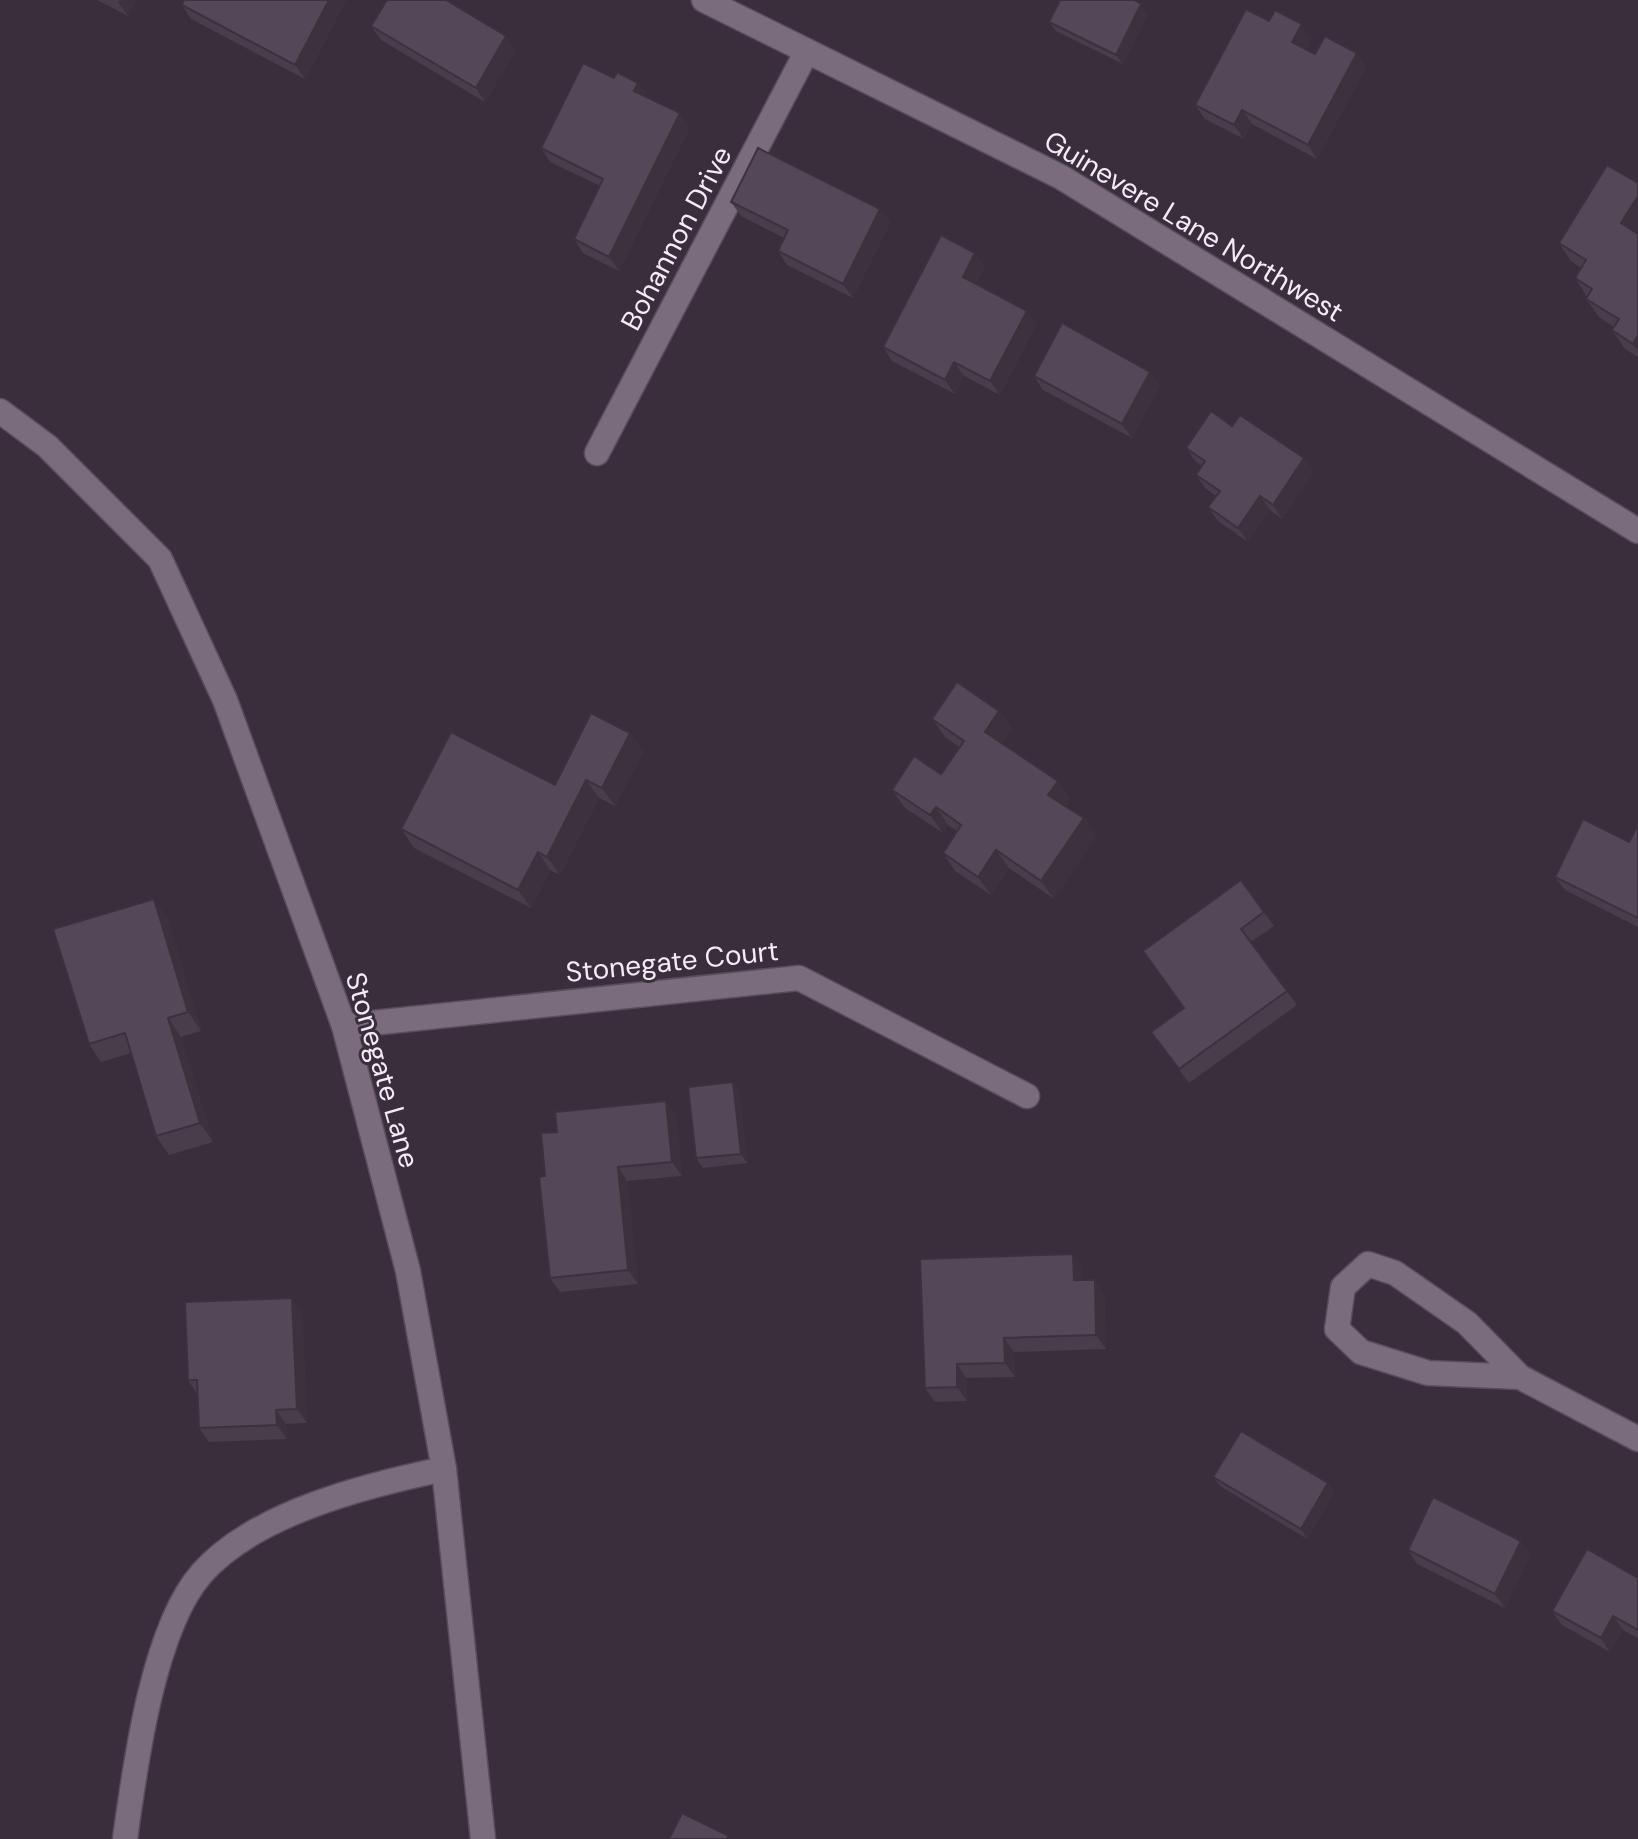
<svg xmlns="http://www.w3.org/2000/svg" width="1638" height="1839" viewBox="0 0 1638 1839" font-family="'DM Sans',sans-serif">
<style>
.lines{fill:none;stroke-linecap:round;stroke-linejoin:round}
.street-casing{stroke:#584d5a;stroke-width:27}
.street{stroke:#7a6c7d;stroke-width:24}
.wall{fill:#483d4b}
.shaded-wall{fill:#3b323d}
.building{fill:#544757;stroke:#3b323d;stroke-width:2}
.labels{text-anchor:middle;stroke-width:6;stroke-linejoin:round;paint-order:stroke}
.street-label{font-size:28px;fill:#f3ebf5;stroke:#3a2e3d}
</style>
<rect width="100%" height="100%" fill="#3a2e3d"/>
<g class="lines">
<g class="street-casing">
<g id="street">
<polyline points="704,0 1061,177 1638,531"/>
<polyline points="0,411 47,446 160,559 225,700 344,1026 408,1271 444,1469 483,1839"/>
<polyline points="597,453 807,51"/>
<polyline points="344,1026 799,978 1027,1096"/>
<polyline points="1520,1377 1428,1373 1361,1352 1337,1329 1343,1287 1368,1264 1395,1273 1467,1323 1520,1377 1638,1439"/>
<path d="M125 1839C135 1766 153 1628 202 1573 255 1513 367 1485 444 1469"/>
</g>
</g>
<use href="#street" class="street"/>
</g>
<g class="wall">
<polygon points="97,0 137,0 128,16"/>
<polygon points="346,0 305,79 191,19 182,5"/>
<polygon points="1148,13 1123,64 1056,31 1049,22"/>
<polygon points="1269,21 1311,38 1306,49 1315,54 1357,53 1366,67 1317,159 1252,124 1244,139 1205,119 1195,105"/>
<polygon points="371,26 516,50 485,102 381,40"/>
<polygon points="614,78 638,83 648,97 690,127 619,271 583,253 574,239 600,186 550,162 541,148"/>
<polygon points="1638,183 1638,357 1625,349 1612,330 1614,327 1599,317 1586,299 1587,297 1575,278 1581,268 1571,261 1559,243"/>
<polygon points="731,202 880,209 890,223 853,298 787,265 778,251 784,238 741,216"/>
<polygon points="975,253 985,267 976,284 1027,311 1036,325 1000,395 964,376 955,394 892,361 883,347"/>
<polygon points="1150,372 1160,386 1132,438 1043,390 1034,376"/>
<polygon points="1232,426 1304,458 1314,472 1282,519 1270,510 1248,542 1218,521 1208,507 1216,496 1206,489 1196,475 1202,466 1196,462 1186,448"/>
<polygon points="999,711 1012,729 1002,744 1058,781 1070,799 1066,806 1084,818 1096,836 1054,899 1009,868 991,895 955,871 943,853 957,831 948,825 943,833 905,808 892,790 941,774 959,747 945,737 932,719"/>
<polygon points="630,733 643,752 615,806 599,798 560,875 550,870 531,908 414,848 401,829 555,785"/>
<polygon points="1638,825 1638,927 1565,890 1555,877 1629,842"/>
<polygon points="1241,880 1274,926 1251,942 1297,1005 1189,1083 1151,1032 1184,1008"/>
<polygon points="167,917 201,1031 181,1037 213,1142 169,1155 156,1136 131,1053 101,1062 89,1044"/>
<polygon points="733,1082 739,1092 747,1163 703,1168 696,1158"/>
<polygon points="666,1101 676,1115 682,1176 627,1181 638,1284 560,1292 550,1278 545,1176 557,1132"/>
<polygon points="1083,1268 1083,1280 1095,1280 1104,1294 1106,1349 1014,1352 1015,1377 966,1378 967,1401 935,1402 925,1388"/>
<polygon points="302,1312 307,1423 286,1424 287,1439 209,1442 199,1428 197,1394 188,1380"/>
<polygon points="1213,1477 1328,1483 1334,1493 1307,1539 1220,1486"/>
<polygon points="1408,1550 1531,1554 1505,1608 1417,1564"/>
<polygon points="1638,1578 1638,1638 1623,1630 1610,1652 1562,1625 1552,1611"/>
</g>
<g class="shaded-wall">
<polygon points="120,0 137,0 128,16 118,2"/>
<polygon points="329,0 346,0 305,79 295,65"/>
<polygon points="1141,4 1148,13 1123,64 1116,55"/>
<polygon points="1302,24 1311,38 1302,56 1292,42"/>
<polygon points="506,36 516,50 485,102 476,88"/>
<polygon points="1357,53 1366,67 1317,159 1308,145"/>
<polygon points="638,83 648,97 644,105 634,91"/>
<polygon points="1242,110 1252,124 1244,139 1234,125"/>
<polygon points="680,113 690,127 619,271 609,257"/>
<polygon points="1638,196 1638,234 1621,223"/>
<polygon points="880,209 890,223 853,298 843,284"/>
<polygon points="975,253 985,267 973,291 963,277"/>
<polygon points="1027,311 1036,325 1000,395 990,381"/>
<polygon points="1638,335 1638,351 1633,344"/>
<polygon points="954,362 964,376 955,394 945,380"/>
<polygon points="1150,372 1160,386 1132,438 1122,424"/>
<polygon points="1304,458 1314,472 1282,519 1273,505"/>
<polygon points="1260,496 1270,510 1248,542 1238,528"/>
<polygon points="999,711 1012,729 998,750 985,732"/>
<polygon points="630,733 643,752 615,806 602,788"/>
<polygon points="586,780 599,798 560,875 547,857"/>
<polygon points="1058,781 1070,799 1061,813 1048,795"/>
<polygon points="936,807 948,825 943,833 930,815"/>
<polygon points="1084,818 1096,836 1054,899 1041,881"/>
<polygon points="996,850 1009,868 991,895 978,877"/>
<polygon points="538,852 550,870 531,908 518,890"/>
<polygon points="154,899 167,917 201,1031 188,1012"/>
<polygon points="168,1018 181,1037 213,1142 200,1123"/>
<polygon points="733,1082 739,1092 747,1163 741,1154"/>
<polygon points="666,1101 676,1115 682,1176 672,1162"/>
<polygon points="618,1167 627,1181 638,1284 628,1270"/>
<polygon points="1073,1254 1083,1268 1084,1294 1074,1280"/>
<polygon points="1095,1280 1104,1294 1106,1349 1096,1335"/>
<polygon points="292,1298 302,1312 307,1423 297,1409"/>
<polygon points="1004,1338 1014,1352 1015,1377 1005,1363"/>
<polygon points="957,1364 966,1378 967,1401 957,1387"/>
<polygon points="276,1410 286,1424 287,1439 277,1425"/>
<polygon points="1328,1483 1334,1493 1307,1539 1301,1529"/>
<polygon points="1521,1541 1531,1554 1505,1608 1495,1594"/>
<polygon points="1613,1616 1623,1630 1610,1652 1601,1638"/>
</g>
<g class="building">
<polygon points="184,0 329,0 295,65 182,5"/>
<polygon points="387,0 446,0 506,36 476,88 371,26"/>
<polygon points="1060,0 1134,0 1141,4 1116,55 1049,22"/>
<polygon points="1246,9 1269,21 1275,10 1302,24 1292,42 1315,54 1325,36 1357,53 1308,145 1242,110 1234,125 1195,105"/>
<polygon points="583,63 614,78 617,72 638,83 634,91 680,113 609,257 574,239 603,179 541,148"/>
<polygon points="758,148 880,209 843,284 778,251 788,230 731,202"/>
<polygon points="1607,165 1638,183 1638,196 1621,223 1638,234 1638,335 1633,344 1612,330 1619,319 1586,299 1592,289 1575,278 1586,260 1559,243"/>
<polygon points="941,235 975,253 963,277 1027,311 990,381 954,362 945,380 883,347"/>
<polygon points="1062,323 1150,372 1122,424 1034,376"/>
<polygon points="1211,411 1232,426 1240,415 1304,458 1273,505 1260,496 1238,528 1208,507 1220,491 1196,475 1205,461 1186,448"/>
<polygon points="957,682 999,711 985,732 1058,781 1048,795 1084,818 1041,881 996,850 978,877 943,853 961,825 936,807 930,815 892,790 914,756 941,774 964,741 932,719"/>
<polygon points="591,713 630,733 602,788 586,780 547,857 538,852 518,890 401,829 451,732 555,785"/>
<polygon points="1583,819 1629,842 1638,825 1638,918 1555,877"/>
<polygon points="1241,880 1264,912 1241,929 1287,991 1179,1069 1151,1032 1184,1008 1143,951"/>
<polygon points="154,899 188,1012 168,1018 200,1123 156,1136 125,1033 89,1044 53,929"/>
<polygon points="733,1082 741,1154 696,1158 688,1087"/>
<polygon points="666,1101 672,1162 618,1167 628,1270 550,1278 539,1177 545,1176 541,1133 557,1132 555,1112"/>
<polygon points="1073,1254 1074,1280 1095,1280 1096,1335 1004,1338 1005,1363 957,1364 957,1387 925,1388 920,1259"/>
<polygon points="292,1298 297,1409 276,1410 277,1425 199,1428 197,1380 188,1380 185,1302"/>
<polygon points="1241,1431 1328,1483 1301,1529 1213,1477"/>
<polygon points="1433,1497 1521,1541 1495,1594 1408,1550"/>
<polygon points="1587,1549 1638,1578 1638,1630 1613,1616 1601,1638 1552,1611"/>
<polygon points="682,1813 729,1836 727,1839 669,1839"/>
</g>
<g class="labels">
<g class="street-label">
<text transform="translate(1194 226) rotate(31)" y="10">Guinevere Lane Northwest</text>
<text transform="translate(676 238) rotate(-62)" y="10">Bohannon Drive</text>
<text transform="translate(672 961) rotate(-6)" y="10">Stonegate Court</text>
<text transform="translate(383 1070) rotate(74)" y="10">Stonegate Lane</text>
</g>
</g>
</svg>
